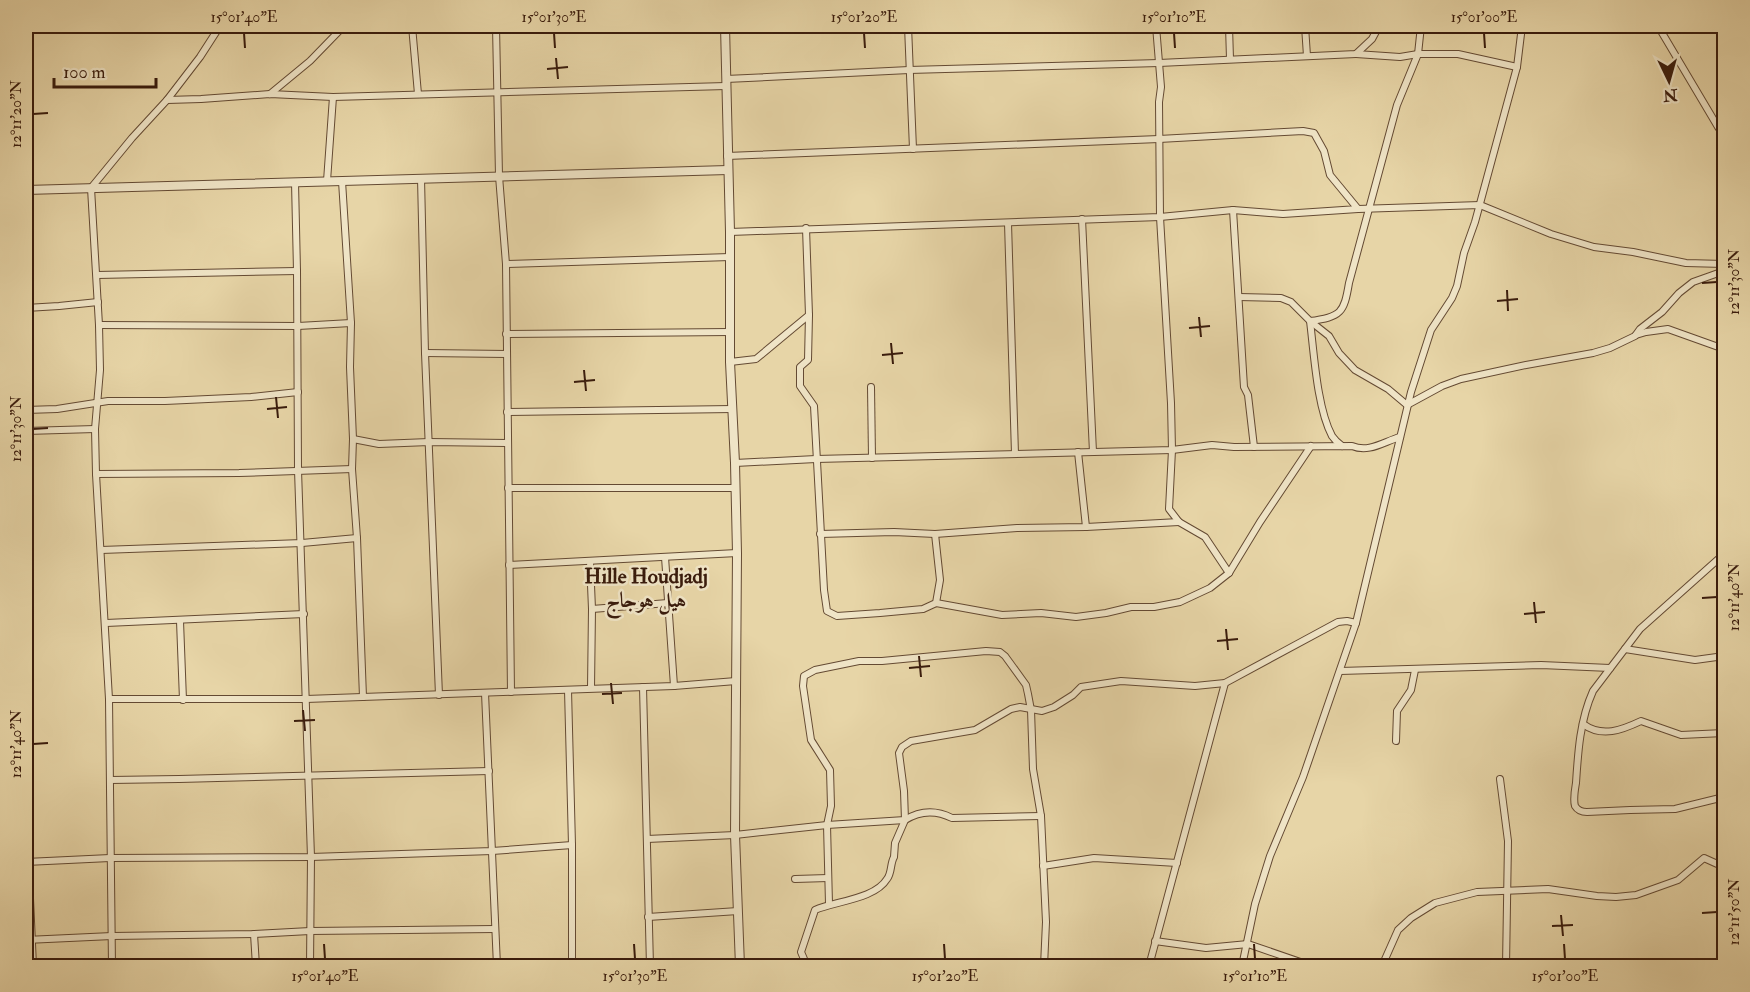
<svg xmlns="http://www.w3.org/2000/svg" width="1750" height="992" viewBox="0 0 1750 992" font-family="'IM FELL Double Pica',Amiri,serif">
<style>
.lines{fill:none;stroke-linecap:round;stroke-linejoin:round}
.minor-casing{stroke:#644a33;stroke-width:8}
.tertiary-casing{stroke:#644a33;stroke-width:10}
.minor{stroke:#efe4c6;stroke-width:6}
.tertiary{stroke:#efe4c6;stroke-width:8}
.ticks{fill:none;stroke:#391b0c;stroke-width:2}
.labels{text-anchor:middle;stroke-width:5;stroke-linejoin:round;paint-order:stroke}
.neighbourhood-label{font-size:21px;font-weight:bold;fill:#391b0c;stroke:#efe4c6}
.neatline{fill:none;stroke:#391b0c;stroke-width:2}
.ticks-label{font-size:15px;text-anchor:middle;fill:#391b0c}
</style>
<rect width="100%" height="100%" fill="#e7d5a7"/>
<filter id="stains"><feTurbulence type="fractalNoise" baseFrequency=".00333" numOctaves="4"/><feColorMatrix values="0 0 0 0 .2 0 0 0 0 .09 0 0 0 0 .02 0 0 0 .5 -.17"/></filter>
<radialGradient id="worn" r=".72"><stop offset=".6" stop-color="#630" stop-opacity="0"/><stop offset="1" stop-color="#630" stop-opacity=".3"/></radialGradient>
<g class="lines">
<g class="minor-casing">
<g id="minor">
<polyline points="412,26 418,94"/>
<polyline points="496,26 499,176 506,264 511,692"/>
<polyline points="908,26 913,149"/>
<polyline points="1156,26 1161,87 1159,102 1160,217 1171,403 1172,450 1169,509 1179,522 1205,537 1229,573"/>
<polyline points="1229,26 1230,59"/>
<polyline points="1305,26 1307,56"/>
<polyline points="1658,26 1718,127 1724,135"/>
<polyline points="1356,54 1400,57 1418,54 1458,54 1517,67"/>
<polyline points="726,79 909,70 1159,63 1356,54 1372,39 1379,26"/>
<polyline points="270,94 310,61 344,26"/>
<polyline points="167,100 200,57 220,26"/>
<polyline points="727,156 1159,139 1303,131 1314,133 1324,151 1330,175 1358,209 1283,214 1233,210 1160,217 730,232"/>
<polyline points="421,178 425,353 439,695"/>
<polyline points="327,181 333,97"/>
<polyline points="342,181 351,323 350,367 353,439 352,469 357,538 363,697"/>
<polyline points="295,182 297,271 298,470 311,857 310,966"/>
<polyline points="1358,209 1480,205 1551,234 1594,247 1633,252 1686,263 1724,264"/>
<polyline points="1233,210 1244,387 1248,395 1254,447"/>
<polyline points="1082,219 1093,452"/>
<polyline points="1008,223 1015,454"/>
<polyline points="506,264 730,257"/>
<polyline points="97,275 297,271"/>
<polyline points="1239,297 1281,298 1291,302 1310,321 1329,336 1339,353 1355,370 1388,389 1407,405 1442,386 1461,379 1526,365 1593,353 1610,348 1635,336 1640,329 1662,312 1679,293 1693,282 1724,271"/>
<polyline points="26,308 59,306 98,302"/>
<polyline points="809,315 808,360 800,367 800,386 814,406 824,590 827,611 837,616 880,613 923,609 936,603 940,580 935,534"/>
<polyline points="99,325 298,326 351,323"/>
<polyline points="506,334 730,332"/>
<polyline points="1636,335 1646,332 1668,329 1724,349"/>
<polyline points="425,353 507,354"/>
<polyline points="730,362 756,359 809,315 806,228"/>
<polyline points="871,387 872,458"/>
<polyline points="26,410 57,409 108,401 165,401 251,397 298,392"/>
<polyline points="507,412 733,409"/>
<polyline points="26,431 95,429"/>
<polyline points="353,439 379,444 429,442 507,443"/>
<path d="M1342 446C1338 443 1334 439 1332 436 1317 408 1314 353 1310 321 1341 317 1344 313 1349 283L1397 105 1418 54 1421 26"/>
<polyline points="1078,452 1086,527"/>
<path d="M735 463 816 459 1172 450 1212 445 1234 447 1352 446C1369 453 1383 442 1400 437"/>
<polyline points="96,474 239,473 352,469"/>
<polyline points="508,488 736,488"/>
<polyline points="820,534 894,532 935,534 1017,528 1086,527 1179,522"/>
<polyline points="101,550 302,543 357,538"/>
<path d="M1724 554 1640 629 1593 691C1580 720 1578 752 1576 783 1575 789 1573 799 1575 806 1578 811 1582 812 1587 812L1630 810 1675 809 1724 797"/>
<polyline points="665,557 674,686"/>
<polyline points="590,561 592,609 591,688"/>
<polyline points="509,565 737,553"/>
<polyline points="936,603 1002,615 1041,613 1076,617 1106,613 1131,607 1154,607 1180,602 1210,588 1229,573 1260,522 1311,446"/>
<polyline points="592,609 668,603"/>
<polyline points="180,621 183,700"/>
<polyline points="106,623 304,614"/>
<polyline points="1625,649 1695,660 1724,656"/>
<polyline points="1340,671 1541,665 1610,668"/>
<polyline points="643,687 650,966"/>
<polyline points="568,690 572,845 572,966"/>
<polyline points="485,693 497,966"/>
<polyline points="109,699 306,699 674,686 736,681"/>
<path d="M1583 724C1602 738 1622 730 1641 721L1681 735 1724 733"/>
<polyline points="1396,741 1397,711 1411,690 1415,670"/>
<polyline points="1500,779 1508,841 1506,966"/>
<polyline points="110,780 179,779 489,771"/>
<polyline points="26,809 33,966"/>
<path d="M647 839 735 835 827 825 905 820C921 810 936 810 952 818L1041 816"/>
<polyline points="26,862 110,858 311,857 492,851 572,845"/>
<polyline points="1043,866 1094,858 1177,863"/>
<polyline points="795,879 828,878"/>
<polyline points="829,904 827,825 831,806 830,770 811,740 803,686 804,676 815,670 859,661 882,661 986,651 1000,652 1005,656 1026,685 1028,694 1031,710 1033,769 1041,816 1046,922 1044,966"/>
<polyline points="648,917 738,911"/>
<polyline points="254,934 256,966"/>
<polyline points="26,940 112,936 254,934 310,931 495,929"/>
<polyline points="1155,941 1206,948 1248,944 1312,966"/>
<polyline points="112,966 109,699 96,474 95,429 100,370 99,325 91,188 132,138 167,100 201,99 270,94 333,97 726,86"/>
<path d="M807 966 801 952 815 910C836 901 875 899 887 879 892 873 890 864 894 857L895 843 905 820 904 791 899 753 902 747 911 741 975 730 1011 709 1020 707 1042 711 1054 707 1073 695 1081 687 1121 681 1195 686 1225 683 1338 622 1347 621 1356 623"/>
<polyline points="1149,966 1225,683"/>
<polyline points="1242,966 1255,904 1270,856 1303,777 1356,623 1411,392 1431,330 1452,298 1457,286 1464,253 1475,222 1517,67 1522,26"/>
<polyline points="1382,966 1398,930 1411,918 1435,903 1477,892 1548,889 1597,896 1616,897 1636,895 1678,880 1704,858 1724,867"/>
</g>
</g>
<g class="tertiary-casing">
<g id="tertiary">
<polyline points="725,26 730,232 730,362 735,463 737,553 735,835 740,966"/>
<polyline points="26,190 728,170"/>
</g>
</g>
<use href="#minor" class="minor"/>
<use href="#tertiary" class="tertiary"/>
</g>
<path class="ticks" d="M244 33 245 48M554 33 555 48M864 33 865 48M1174 33 1175 48M1484 33 1485 48M556 58 558 79M547 69 568 67M33 114 48 113M1702 283 1717 282M1507 290 1508 311M1497 301 1518 299M1199 317 1201 337M1189 328 1210 326M891 343 893 364M882 355 903 353M584 370 586 391M574 382 595 380M276 397 278 418M267 409 287 407M33 429 48 428M1702 598 1717 597M1534 602 1536 623M1524 614 1545 612M1226 629 1228 650M1217 641 1238 639M919 656 921 677M909 668 930 666M611 683 613 704M602 694 622 693M303 710 305 731M294 721 315 720M33 744 48 743M1702 913 1717 912M1561 915 1563 936M1552 926 1573 925M324 944 325 959M634 944 635 959M944 944 945 959M1254 944 1255 959M1564 944 1565 959"/>
<g class="labels">
<g class="neighbourhood-label">
<text x="646" y="583">Hille Houdjadj<tspan x="646" dy="24">هيل هوجاج</tspan></text>
</g>
</g>
<rect width="1750" height="992" fill="none" stroke="#e7d5a7" stroke-width="66"/>
<g transform="translate(1669 81) rotate(175)" stroke="#efe4c6" stroke-width="4.5" paint-order="stroke">
<path d="M0-4.5L10 22L0 15L-10 22Z" fill="#391b0c"/>
<text y="-9" font-size="16" font-weight="bold" text-anchor="middle" fill="#391b0c">N</text>
</g>
<path d="M54 78v9h102v-9" fill="none" stroke="#391b0c" stroke-width="3"/>
<text x="63" y="78" font-size="18" fill="#391b0c" stroke="#efe4c6" stroke-width="4.5" paint-order="stroke">100 m</text>
<rect x="33" y="33" width="1684" height="926" class="neatline"/>
<g class="ticks-label">
<text x="244" y="22">15°01'40"E</text>
<text x="554" y="22">15°01'30"E</text>
<text x="864" y="22">15°01'20"E</text>
<text x="1174" y="22">15°01'10"E</text>
<text x="1484" y="22">15°01'00"E</text>
<text transform="translate(16 114) rotate(-90)" y="5">12°11'20"N</text>
<text transform="translate(1734 282) rotate(-90)" y="5">12°11'30"N</text>
<text transform="translate(16 429) rotate(-90)" y="5">12°11'30"N</text>
<text transform="translate(1734 597) rotate(-90)" y="5">12°11'40"N</text>
<text transform="translate(16 744) rotate(-90)" y="5">12°11'40"N</text>
<text transform="translate(1734 912) rotate(-90)" y="5">12°11'50"N</text>
<text x="325" y="981">15°01'40"E</text>
<text x="635" y="981">15°01'30"E</text>
<text x="945" y="981">15°01'20"E</text>
<text x="1255" y="981">15°01'10"E</text>
<text x="1565" y="981">15°01'00"E</text>
</g>
<rect width="100%" height="100%" filter="url(#stains)"/>
<rect width="100%" height="100%" fill="url(#worn)"/>
</svg>
